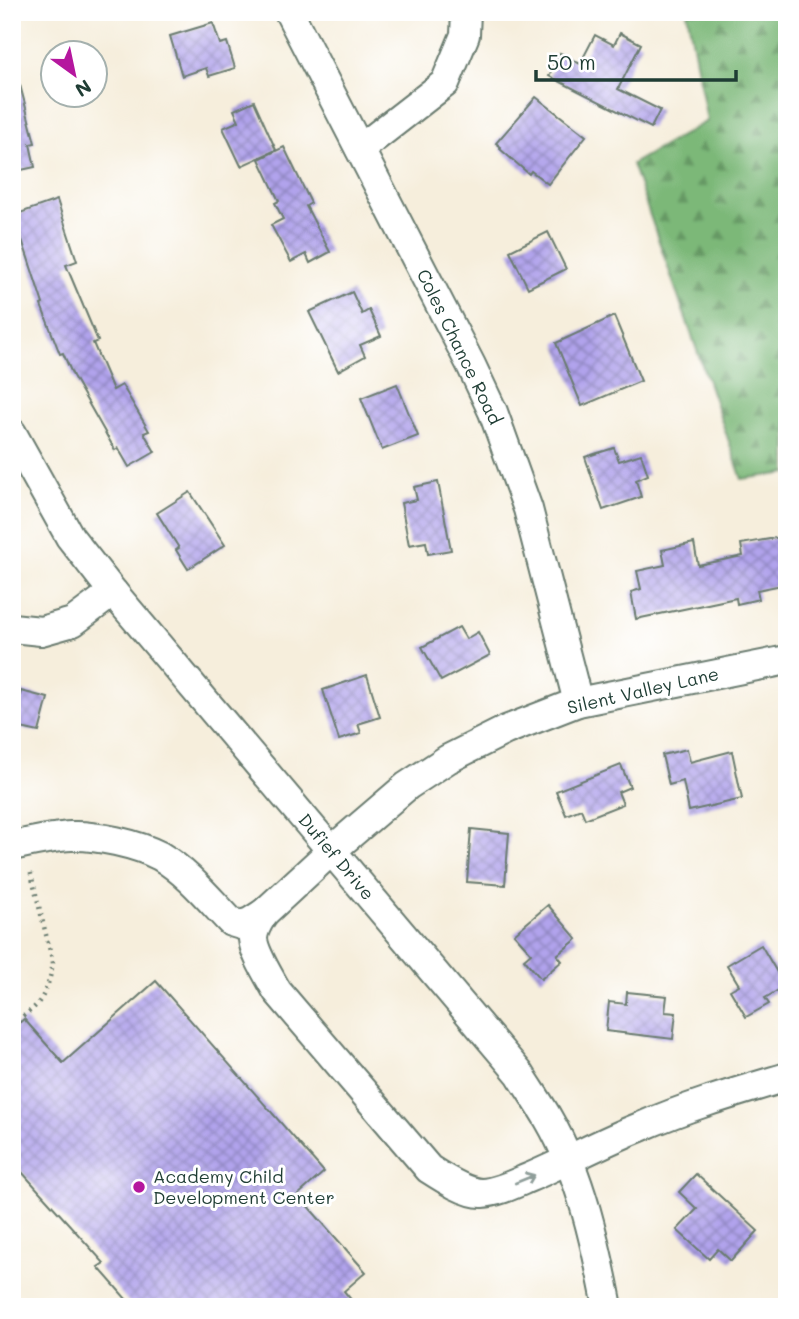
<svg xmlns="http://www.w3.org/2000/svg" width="799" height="1319" viewBox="0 0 799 1319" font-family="Mali,sans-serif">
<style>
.forest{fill:url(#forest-firs);stroke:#4e7a56;stroke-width:2}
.building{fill:url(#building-cross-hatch)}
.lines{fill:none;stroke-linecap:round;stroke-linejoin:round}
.minor-casing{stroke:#6a7b6f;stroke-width:32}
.path{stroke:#6a7b6f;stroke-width:4.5;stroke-dasharray:2 5;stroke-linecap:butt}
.minor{stroke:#fff;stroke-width:28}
.oneway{stroke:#8f9e9a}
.poi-dot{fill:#b5179e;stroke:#fff;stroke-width:2.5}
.labels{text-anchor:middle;stroke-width:6;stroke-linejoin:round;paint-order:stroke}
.street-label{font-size:18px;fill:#1f3d34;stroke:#fff}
.poi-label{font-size:18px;fill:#1f3d34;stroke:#fff;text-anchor:start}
</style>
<defs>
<pattern id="forest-firs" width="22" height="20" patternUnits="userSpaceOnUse" patternTransform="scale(1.75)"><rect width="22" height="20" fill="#7cb878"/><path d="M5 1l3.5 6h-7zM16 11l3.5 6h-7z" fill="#659763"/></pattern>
<pattern id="building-cross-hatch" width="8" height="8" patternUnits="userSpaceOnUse" patternTransform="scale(1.75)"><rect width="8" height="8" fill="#b1a3ec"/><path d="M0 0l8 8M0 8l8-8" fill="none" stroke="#8f86c0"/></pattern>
</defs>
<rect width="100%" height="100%" fill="#fff"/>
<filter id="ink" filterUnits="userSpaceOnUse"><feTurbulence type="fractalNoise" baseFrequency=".0143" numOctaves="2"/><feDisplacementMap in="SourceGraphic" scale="14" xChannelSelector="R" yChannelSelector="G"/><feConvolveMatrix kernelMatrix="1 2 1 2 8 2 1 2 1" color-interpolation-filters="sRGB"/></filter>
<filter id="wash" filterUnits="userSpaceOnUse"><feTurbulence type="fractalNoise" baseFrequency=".00686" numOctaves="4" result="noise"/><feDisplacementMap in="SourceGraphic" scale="28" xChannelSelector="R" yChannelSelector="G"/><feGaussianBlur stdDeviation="1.57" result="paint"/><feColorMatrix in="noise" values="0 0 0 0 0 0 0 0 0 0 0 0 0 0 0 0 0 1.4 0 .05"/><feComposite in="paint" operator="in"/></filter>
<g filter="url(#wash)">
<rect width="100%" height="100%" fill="#f6eedc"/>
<polygon class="forest" points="687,12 787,12 787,473 742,479 632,164 707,121"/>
<g id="blocks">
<g class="building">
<polygon points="213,23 220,44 227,42 235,68 209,76 206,68 182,76 170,36"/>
<polygon points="620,33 641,44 618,89 660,110 651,128 549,76 560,53 580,64 595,35 614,45"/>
<polygon points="20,85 35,143 30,144 35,167 12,172 12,86"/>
<polygon points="536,97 586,136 548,184 531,171 529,174 500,149 501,147 496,143"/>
<polygon points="254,101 276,150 241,166 223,128 239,121 234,110"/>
<polygon points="284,147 311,203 306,206 330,252 310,263 306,254 291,262 271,225 283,219 275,203 279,201 259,159"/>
<polygon points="57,200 77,261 66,265 98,341 93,343 113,390 122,385 149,431 144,433 155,452 129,467 118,448 115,450 73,376 63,353 60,354 41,305 43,304 14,215"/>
<polygon points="548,232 566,269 528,288 510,251"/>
<polygon points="352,292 362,314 369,310 381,336 360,345 365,356 338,371 309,312"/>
<polygon points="614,316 641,381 582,406 556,343"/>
<polygon points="397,384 418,436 382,450 361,398"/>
<polygon points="614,448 619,461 641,454 648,475 636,480 641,497 603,510 585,457"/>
<polygon points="438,482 451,550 428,554 426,542 409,545 401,503 417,500 414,487"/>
<polygon points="190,492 225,545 188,569 176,550 179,548 157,513"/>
<polygon points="787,536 787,584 757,590 759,599 737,604 736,598 636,619 631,592 641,589 637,571 665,565 662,550 694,543 698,565 743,556 741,544"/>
<polygon points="459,627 466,639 478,632 490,655 441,681 422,647"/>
<polygon points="367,675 380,717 358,724 361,733 339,740 323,690"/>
<polygon points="21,691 48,698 39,732 12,726 12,697 19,699"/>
<polygon points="687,749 690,762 732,751 742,799 689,811 683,781 669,785 662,755"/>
<polygon points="621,765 630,787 618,792 623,804 585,819 581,809 566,815 556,791"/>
<polygon points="471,829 509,833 505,885 467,882"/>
<polygon points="548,905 577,939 557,955 562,961 541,979 524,959 531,953 514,934"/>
<polygon points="761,945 785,986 765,998 769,1004 746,1017 730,990 739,985 727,965"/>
<polygon points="156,981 324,1172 298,1195 366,1272 344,1291 357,1307 133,1307 98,1267 104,1263 12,1161 12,1029 24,1019 63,1063"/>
<polygon points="627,992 667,996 665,1012 676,1013 673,1039 606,1031 609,1002 626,1004"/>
<polygon points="696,1174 758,1231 731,1261 718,1249 709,1259 677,1230 697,1209 679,1192"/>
</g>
</g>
</g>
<g filter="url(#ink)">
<use href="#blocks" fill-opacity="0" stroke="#6a7b6f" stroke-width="2"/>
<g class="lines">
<g class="minor-casing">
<g id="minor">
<polyline points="289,12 471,365 493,412 528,509 578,702"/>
<polyline points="360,149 445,83 465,35 466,12"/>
<path d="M12 433 70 537 113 592 520 1074C529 1089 540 1104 549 1120 581 1175 596 1245 608 1307"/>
<polyline points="12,628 41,631 73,622 113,592"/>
<path d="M12 846C31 842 52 837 71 836 96 835 137 844 160 856 187 872 209 899 231 922L241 925 250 922 264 913 331 851 407 786 448 759 506 730 578 702 787 660"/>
<path d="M264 913C259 921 253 929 253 939 254 953 270 978 277 991L429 1169C443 1178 466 1193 482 1193 498 1192 514 1184 528 1178 566 1162 602 1142 640 1127 688 1106 737 1092 787 1077"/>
</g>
</g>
<path class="path" d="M12 1025C18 1020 25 1015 31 1010 45 999 50 980 53 963L30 870"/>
<use href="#minor" class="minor"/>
</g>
<defs><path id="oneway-shaft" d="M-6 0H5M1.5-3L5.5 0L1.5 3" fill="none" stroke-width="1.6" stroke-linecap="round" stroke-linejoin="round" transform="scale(1.75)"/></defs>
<use class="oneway" href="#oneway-shaft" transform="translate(525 1179) rotate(-22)"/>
</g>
<circle class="poi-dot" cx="139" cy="1187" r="7"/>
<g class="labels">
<g class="street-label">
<text transform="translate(459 347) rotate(64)" y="6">Coles Chance Road</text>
<text transform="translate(643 691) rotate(-13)" y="6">Silent Valley Lane</text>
<text transform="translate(336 857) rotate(50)" y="6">Dufief Drive</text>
</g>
<g class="poi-label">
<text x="153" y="1183">Academy Child<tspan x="153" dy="21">Development Center</tspan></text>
</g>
</g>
<rect width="799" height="1319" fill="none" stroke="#fff" stroke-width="42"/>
<g transform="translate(74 74) rotate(147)"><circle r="33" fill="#ffffff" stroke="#a5b1ae" stroke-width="2"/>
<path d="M0-5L12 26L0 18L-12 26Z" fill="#b5179e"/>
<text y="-10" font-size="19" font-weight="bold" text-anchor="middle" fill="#1f3d34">N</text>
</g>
<path d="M536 70v10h200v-10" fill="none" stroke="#1f3d34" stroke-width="3.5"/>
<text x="547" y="70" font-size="21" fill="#1f3d34" stroke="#ffffff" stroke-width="5" paint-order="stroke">50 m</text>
</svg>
